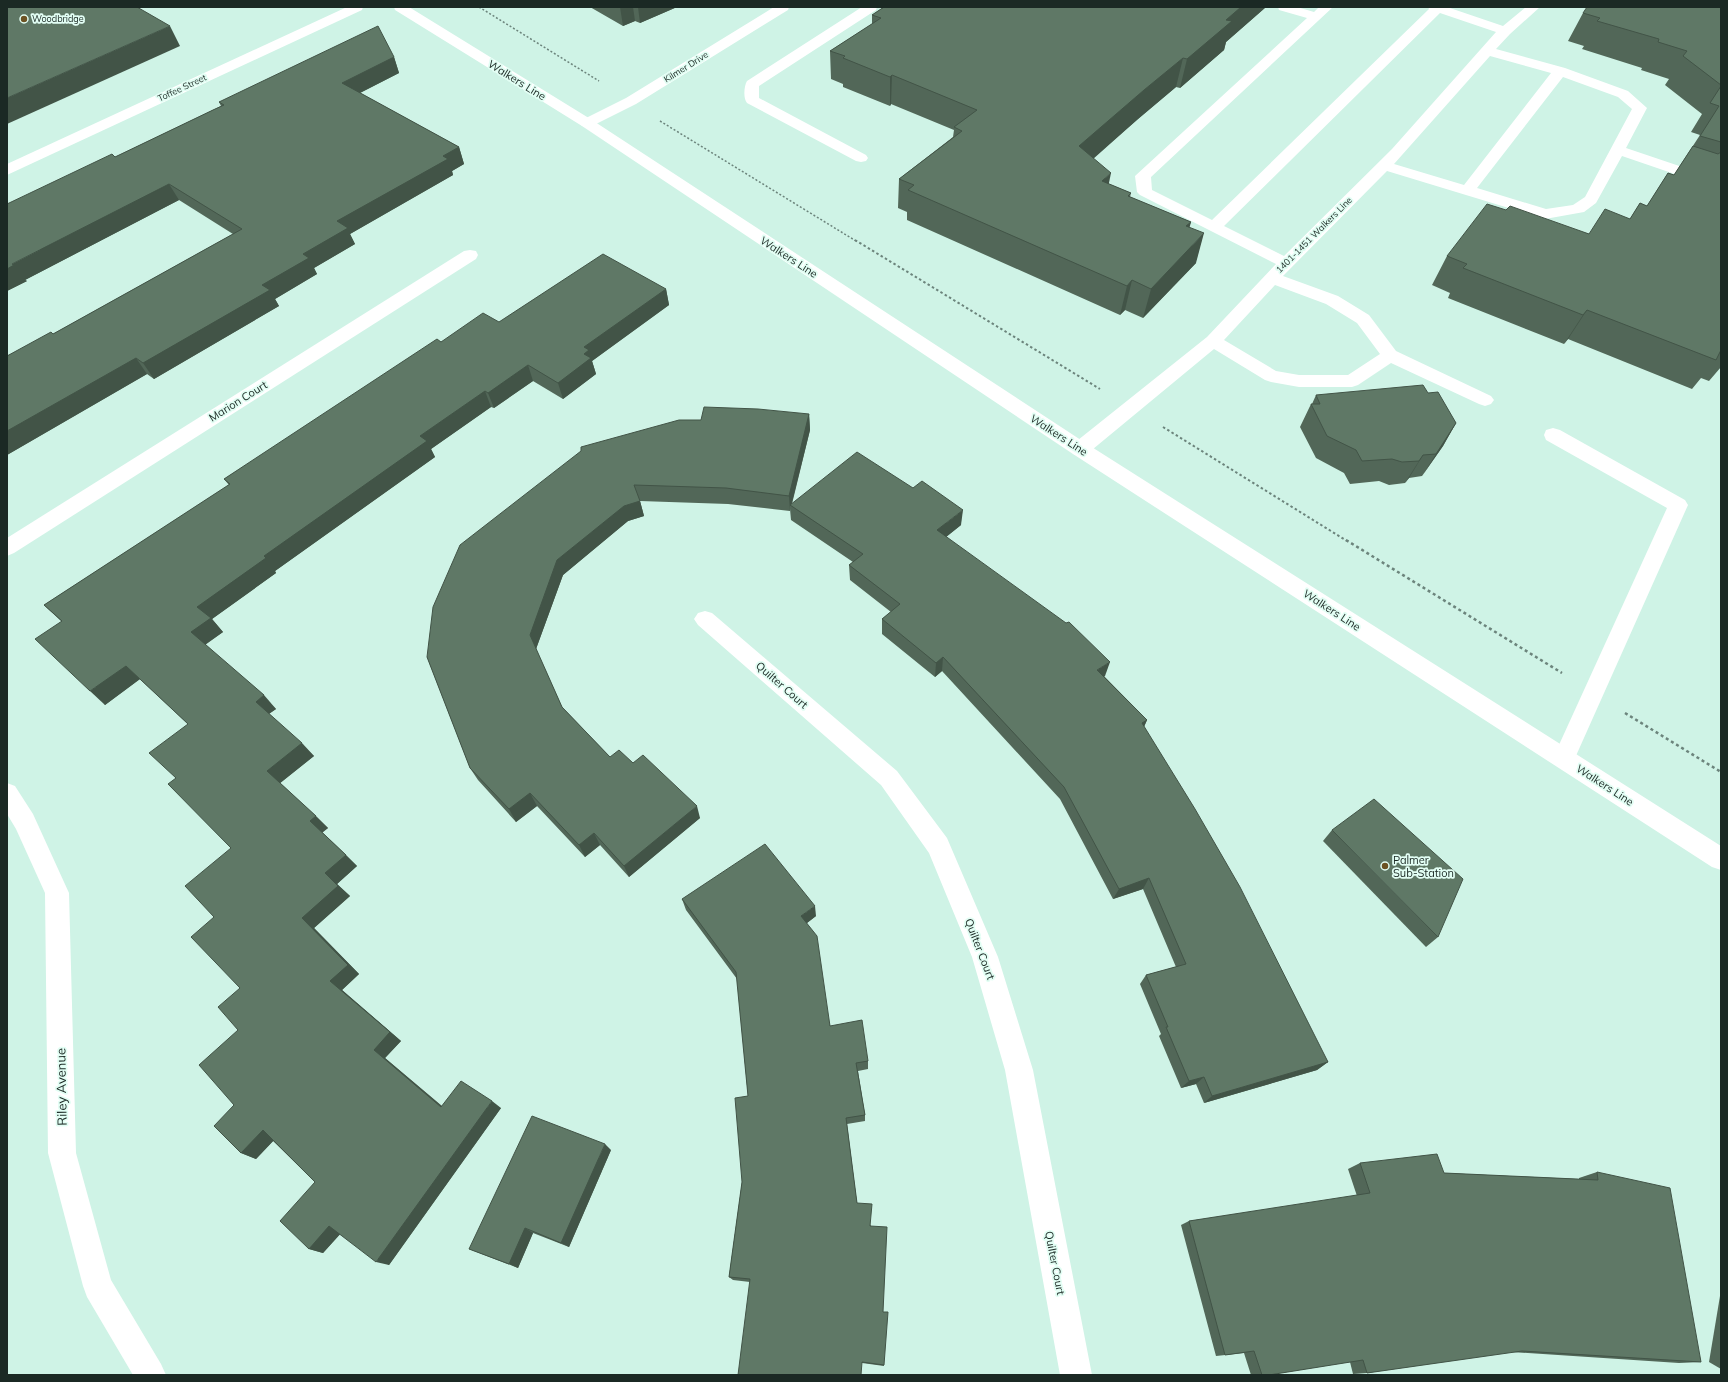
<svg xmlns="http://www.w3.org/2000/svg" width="1728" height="1382" viewBox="0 0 1728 1382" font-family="Mulish,sans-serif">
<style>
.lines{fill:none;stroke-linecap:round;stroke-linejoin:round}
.path-far2{stroke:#6c847c;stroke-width:1.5;stroke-dasharray:2 2;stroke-linecap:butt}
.path-far1{stroke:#6c847c;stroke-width:2;stroke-dasharray:2.5 2.5;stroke-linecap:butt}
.path{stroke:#6c847c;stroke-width:2.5;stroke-dasharray:3 3;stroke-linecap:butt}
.service{fill:#fff;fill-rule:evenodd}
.minor{fill:#fff;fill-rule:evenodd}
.secondary{fill:#fff;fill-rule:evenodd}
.wall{fill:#526758}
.shaded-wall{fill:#425447}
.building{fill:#5f7866;stroke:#425447}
.poi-dot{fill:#6c5223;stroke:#e2fef4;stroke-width:1.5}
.labels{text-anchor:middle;stroke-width:3.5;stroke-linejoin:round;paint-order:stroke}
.far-poi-label{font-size:9px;fill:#1b2924;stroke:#e2fef4;text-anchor:start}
.far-street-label{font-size:9px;fill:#1b2924;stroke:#e2fef4}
.street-label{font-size:11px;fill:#1b2924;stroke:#e2fef4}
.poi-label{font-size:11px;fill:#1b2924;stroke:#e2fef4;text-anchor:start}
.near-street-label{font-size:13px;fill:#1b2924;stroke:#e2fef4}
</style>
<rect width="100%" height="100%" fill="#cff3e6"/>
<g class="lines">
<g class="path-far2">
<polyline points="479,7 599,81"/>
<polyline points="660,121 856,241"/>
</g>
<g class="path-far1">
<polyline points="855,240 1100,389"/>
<polyline points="1163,427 1347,541"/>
</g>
<g class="path">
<polyline points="1346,540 1562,673"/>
<polyline points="1625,713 1721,772"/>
</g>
<g class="service">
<path d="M862 7H877L876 10 759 86V98L866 155 868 158 866 161 861 162 856 161 747 103C743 98 744 86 747 81Z"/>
<path d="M1278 7H1297L1314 12 1319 7H1333L1151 177 1152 190 1212 220 1429 9 1428 7H1447L1503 26 1526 7H1540L1510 34 1496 49 1565 68 1628 91 1647 108 1626 148 1703 174 1706 177 1703 180 1698 182 1622 156 1596 203 1584 212 1545 219 1387 171 1283 276 1338 296 1369 315 1396 351 1491 396 1494 400 1491 404 1485 406 1479 404 1391 363 1358 385 1352 387H1299L1271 382 1265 380 1214 349 1087 454 1080 456 1073 454 1071 449 1073 444 1207 337 1276 264 1140 195 1137 192 1135 176 1307 18 1279 10ZM1440 13 1496 32 1392 149 1284 256 1224 226ZM1490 56 1551 73 1464 185 1394 164ZM1563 77 1618 97 1632 109 1585 197 1573 205 1546 209 1477 188ZM1275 285 1326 304 1357 323 1380 354 1348 375H1299L1276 371 1224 340Z"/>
<polygon points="1553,428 1560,430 1685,500 1688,505 1575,758 1572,765 1564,768 1556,765 1553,758 1667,508 1546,440 1544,435 1546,430"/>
</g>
<g class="minor">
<polygon points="347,7 363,7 362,10 7,175 7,164"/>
<polygon points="774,7 789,7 788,10 636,104 592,126 587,127 582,126 580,123 582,120 626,98"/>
<polygon points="470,250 476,251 478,255 476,259 14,553 7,556 7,538 464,251"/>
<polygon points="705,611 712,613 897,771 947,838 998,957 1033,1070 1092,1375 1060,1375 1005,1070 972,957 929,853 881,785 698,625 694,619 698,613"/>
<polygon points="7,783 15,786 33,814 69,893 76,1153 111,1280 161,1364 166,1375 133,1375 87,1297 83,1286 48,1153 45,893 16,829 7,814"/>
</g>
<polygon class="secondary" points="394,7 409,7 592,120 1087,444 1721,846 1721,870 1712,867 1073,454 582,126 395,10"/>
</g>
<g class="wall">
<polygon points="590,7 677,7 640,23 635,21 623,26"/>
<polygon points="884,7 1266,7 1226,42 1224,50 1180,88 1176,87 1138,119 1093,158 1109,184 1131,193 1130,197 1191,222 1189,227 1196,263 1143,318 1125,310 1120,315 907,220 907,212 898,208 899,179 953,137 954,130 891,104 890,106 843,87 843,84 831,79 830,51 872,24 872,15"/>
<polygon points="1721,7 1721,367 1709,381 1701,378 1692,389 1568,339 1564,344 1448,298 1450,293 1432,285 1447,256 1506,210 1589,234 1630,219 1640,203 1647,206 1668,173 1674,175 1700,135 1691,132 1702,114 1665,85 1669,79 1641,70 1642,68 1582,49 1584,46 1568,41 1583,13"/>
<polygon points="394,57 399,73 360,93 459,147 464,164 452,171 453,175 350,234 355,244 314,268 317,274 275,299 279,306 154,379 147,374 7,455 7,356 53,334 233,234 179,200 25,280 27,281 7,291 115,157 213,110 221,106 219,102"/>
<polygon points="666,289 669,305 592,361 596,374 563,399 533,381 494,408 491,407 431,449 435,457 275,571 276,573 212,619 223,632 205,645 276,709 269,714 314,756 280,783 328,828 322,832 357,866 337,884 350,896 314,928 359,974 342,990 401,1041 385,1058 442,1106 501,1108 389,1265 340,1234 323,1253 309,1249 315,1182 273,1141 256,1159 241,1153 234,1105 240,988 214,917 231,848 176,778 188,724 140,679 105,705 61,621 44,605 229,485 224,479 441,342 499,322"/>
<polygon points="1428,393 1456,423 1443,446 1422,476 1409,478 1405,483 1389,485 1379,481 1350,484 1344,473 1316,458 1300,427 1311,404 1312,404 1316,395"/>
<polygon points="809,414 810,430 792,504 961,525 946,537 1105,676 1104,676 1147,720 1144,727 1328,1062 1317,1070 1204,1103 1196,1084 1181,1088 1159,1036 1161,1034 1140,984 1146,975 1176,967 1143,889 1113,899 1060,799 942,671 935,677 882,634 882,619 891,612 850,580 849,565 853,562 791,520 790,509 790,511 728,504 640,501 644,516 628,521 563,575 536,649 562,707 610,757 633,763 700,818 629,877 600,845 585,857 537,806 516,822 478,780 470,768 427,657 701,420"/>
<polygon points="1332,830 1438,937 1426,947 1323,841"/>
<polygon points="682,899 816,916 807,923 830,1026 868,1061 868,1069 858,1071 865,1115 865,1121 847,1124 857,1203 871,1226 883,1312 884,1365 884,1366 862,1363 750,1282 733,1280 729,1277 742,1182 748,1096 737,979 686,910"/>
<polygon points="611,1150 569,1247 533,1233 518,1268 469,1249"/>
<polygon points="1360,1163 1444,1173 1579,1179 1579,1178 1597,1172 1701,1362 1679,1363 1511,1352 1367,1373 1353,1374 1350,1362 1269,1375 1251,1375 1244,1353 1216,1356 1181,1225 1189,1221 1357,1196 1348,1169"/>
<polygon points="1721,1290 1721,1369 1709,1362"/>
</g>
<g class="shaded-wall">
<polygon points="620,7 633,7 635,21 623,26"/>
<polygon points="638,7 677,7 640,23"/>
<polygon points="1241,7 1266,7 1226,42 1224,50 1180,88 1187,59 1226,20"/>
<polygon points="170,26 180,46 7,124 7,98"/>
<polygon points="394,57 399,73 348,99 342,83"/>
<polygon points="1183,58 1176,87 1138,119 1074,176 1079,146 1144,90"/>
<polygon points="892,75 891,104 890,106 890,77"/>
<polygon points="459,147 464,164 452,171 453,175 350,234 355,244 314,268 317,274 275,299 279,306 154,379 143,363 262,285 303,254 337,221 443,156"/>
<polygon points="1111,173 1105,202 1102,181"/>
<polygon points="169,184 179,200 25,280 27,281 7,291 7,269 12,264"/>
<polygon points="1191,222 1183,251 1186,226"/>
<polygon points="1204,233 1196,263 1143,318 1151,289"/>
<polygon points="1132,280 1125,310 1120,315 1127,286"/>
<polygon points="666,289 669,305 592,361 596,374 563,399 558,383 584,354 584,347"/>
<polygon points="1587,310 1568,339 1564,344 1583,315"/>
<polygon points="136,358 147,374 7,455 7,431"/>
<polygon points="528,365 533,381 494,408 488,393"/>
<polygon points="485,391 491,407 431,449 435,457 275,571 276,573 212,619 223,632 203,646 191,632 197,607 264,556 420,436"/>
<polygon points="809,414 810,430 791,506 790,505 790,511 789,496"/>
<polygon points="1456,423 1443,446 1422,476 1436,454"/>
<polygon points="1423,455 1409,478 1405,483 1419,461"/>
<polygon points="640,501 644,516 628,521 563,575 536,649 530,635 557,560 624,506"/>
<polygon points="963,510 961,525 936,545 937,530"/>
<polygon points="943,657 942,671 935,677 936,663"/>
<polygon points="1110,662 1105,676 1093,684 1097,670"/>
<polygon points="126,666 140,679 105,705 90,691"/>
<polygon points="264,695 276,709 267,715 256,702"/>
<polygon points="1147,720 1141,733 1142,723"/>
<polygon points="302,743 314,756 279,784 267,771"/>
<polygon points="530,793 537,806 516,822 509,809"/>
<polygon points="697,806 700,818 629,877 624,866"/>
<polygon points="316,816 328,828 322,833 310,821"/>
<polygon points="594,833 600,845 585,857 579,845"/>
<polygon points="346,855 357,866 337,884 350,896 314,928 359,974 342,990 401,1041 385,1058 451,1114 441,1107 374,1050 330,981 302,918 325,873"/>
<polygon points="1149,878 1143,889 1113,899 1119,889"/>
<polygon points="815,906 816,916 803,926 801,916"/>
<polygon points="1328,1062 1317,1070 1204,1103 1212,1096"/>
<polygon points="1204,1077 1196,1084 1181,1088 1189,1081"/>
<polygon points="492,1101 501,1108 389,1265 376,1262"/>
<polygon points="263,1130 277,1137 256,1159 241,1153"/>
<polygon points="605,1144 611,1150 569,1247 561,1243"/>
<polygon points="329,1226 343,1231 323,1253 309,1249"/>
<polygon points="525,1228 533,1233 518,1268 509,1264"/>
</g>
<g class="building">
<polygon points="7,7 137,7 170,26 7,98"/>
<polygon points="884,7 1241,7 1226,20 1232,21 1187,59 1183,58 1144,90 1079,146 1111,173 1102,181 1131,193 1128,196 1191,222 1186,226 1204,233 1151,289 1132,280 1127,286 908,190 914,185 899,179 962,131 954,127 977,110 892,75 890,77 843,58 845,56 830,51 881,18 872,15"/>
<polygon points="1587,7 1721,7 1721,85 1683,56 1687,51 1658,42 1659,39 1597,21 1600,18 1583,13"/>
<polygon points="378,26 394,57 342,83 459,147 443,156 448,159 337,221 348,228 303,254 309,258 262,285 270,290 143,363 136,358 7,431 7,356 51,332 53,334 242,229 169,184 12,264 14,265 7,269 7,204 112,154 115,157 213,110 224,105 219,102"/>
<polygon points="1721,86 1721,142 1700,136 1719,106 1710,103"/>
<polygon points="1693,146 1718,154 1721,152 1721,350 1716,360 1587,310 1583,315 1463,268 1467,264 1447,256 1487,204 1506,210 1510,206 1589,234 1605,209 1630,219 1640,203 1647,206 1668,173 1674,175"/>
<polygon points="603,254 666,289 584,347 589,350 584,354 591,358 558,383 528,365 488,393 485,391 420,436 427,441 264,556 266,558 197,607 211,618 191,632 264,695 256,702 302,743 267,771 316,816 310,821 346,855 325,873 338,886 302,918 348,965 330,981 390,1032 374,1050 441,1107 461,1081 492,1101 376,1262 329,1226 309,1249 280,1221 315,1182 263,1130 241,1153 214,1126 234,1105 199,1065 238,1030 218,1007 240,988 191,937 214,917 185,886 231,848 168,784 176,778 149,753 188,724 126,666 90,691 35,639 62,621 44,605 230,484 224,479 437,339 441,342 483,313 499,322"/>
<polygon points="1423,385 1428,393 1438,392 1456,423 1436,454 1423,455 1419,461 1402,462 1392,459 1362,461 1356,450 1327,436 1311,404 1320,404 1316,395"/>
<polygon points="704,407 758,409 809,414 789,496 726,488 634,485 640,501 624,506 557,560 530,635 562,707 610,757 619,750 633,763 643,755 697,806 624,866 594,833 579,845 530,793 509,809 470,768 427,657 433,607 460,545 581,451 581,447 679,420 701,420"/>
<polygon points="857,452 913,488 922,481 963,510 937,530 1066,623 1069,622 1110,662 1097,670 1147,720 1142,723 1195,809 1240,887 1328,1062 1212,1096 1204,1077 1189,1081 1166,1027 1168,1027 1146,975 1186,964 1149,878 1119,889 1064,787 943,657 936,663 882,619 900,604 849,565 863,554 790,505"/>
<polygon points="1374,799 1463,879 1438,937 1332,830"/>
<polygon points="765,844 815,906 801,916 817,936 830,1026 862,1020 868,1061 856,1063 865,1115 846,1118 857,1203 872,1204 870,1226 887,1227 883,1312 888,1312 884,1365 862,1362 861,1375 738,1375 750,1279 729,1277 742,1182 735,1098 748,1096 736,972 682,899"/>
<polygon points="532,1116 605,1144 561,1243 525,1228 509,1264 469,1249"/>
<polygon points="1437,1154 1444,1173 1598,1180 1597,1172 1670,1188 1701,1362 1522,1351 1367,1373 1363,1360 1269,1375 1262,1375 1254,1351 1225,1355 1189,1221 1370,1193 1360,1163"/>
</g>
<g class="poi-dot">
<circle cx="24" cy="19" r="4"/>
<circle cx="1385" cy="866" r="4"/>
</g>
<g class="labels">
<g class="far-poi-label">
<text x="32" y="22">Woodbridge</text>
</g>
<g class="far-street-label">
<text transform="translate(686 67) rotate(-32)" y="3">Kilmer Drive</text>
<text transform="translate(182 88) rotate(-25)" y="3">Toffee Street</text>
<text transform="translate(1314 235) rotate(-45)" y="3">1401-1451 Walkers Line</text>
</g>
<g class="street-label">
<text transform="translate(517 80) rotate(32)" y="4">Walkers Line</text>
<text transform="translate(789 257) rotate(33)" y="4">Walkers Line</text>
<text transform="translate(238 401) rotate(-32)" y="4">Marion Court</text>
<text transform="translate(1059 435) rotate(33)" y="4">Walkers Line</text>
<text transform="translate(1332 610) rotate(33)" y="4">Walkers Line</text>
<text transform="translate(782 685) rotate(41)" y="4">Quilter Court</text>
<text transform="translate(1605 785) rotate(33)" y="4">Walkers Line</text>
<text transform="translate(980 949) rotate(69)" y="4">Quilter Court</text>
<text transform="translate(1055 1263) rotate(79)" y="4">Quilter Court</text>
</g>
<g class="poi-label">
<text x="1393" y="864">Palmer<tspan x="1393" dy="13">Sub-Station</tspan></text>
</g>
<g class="near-street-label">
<text transform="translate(61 1087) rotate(-91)" y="5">Riley Avenue</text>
</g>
</g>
<rect width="1728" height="1382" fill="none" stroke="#1b2924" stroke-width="16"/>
</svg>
